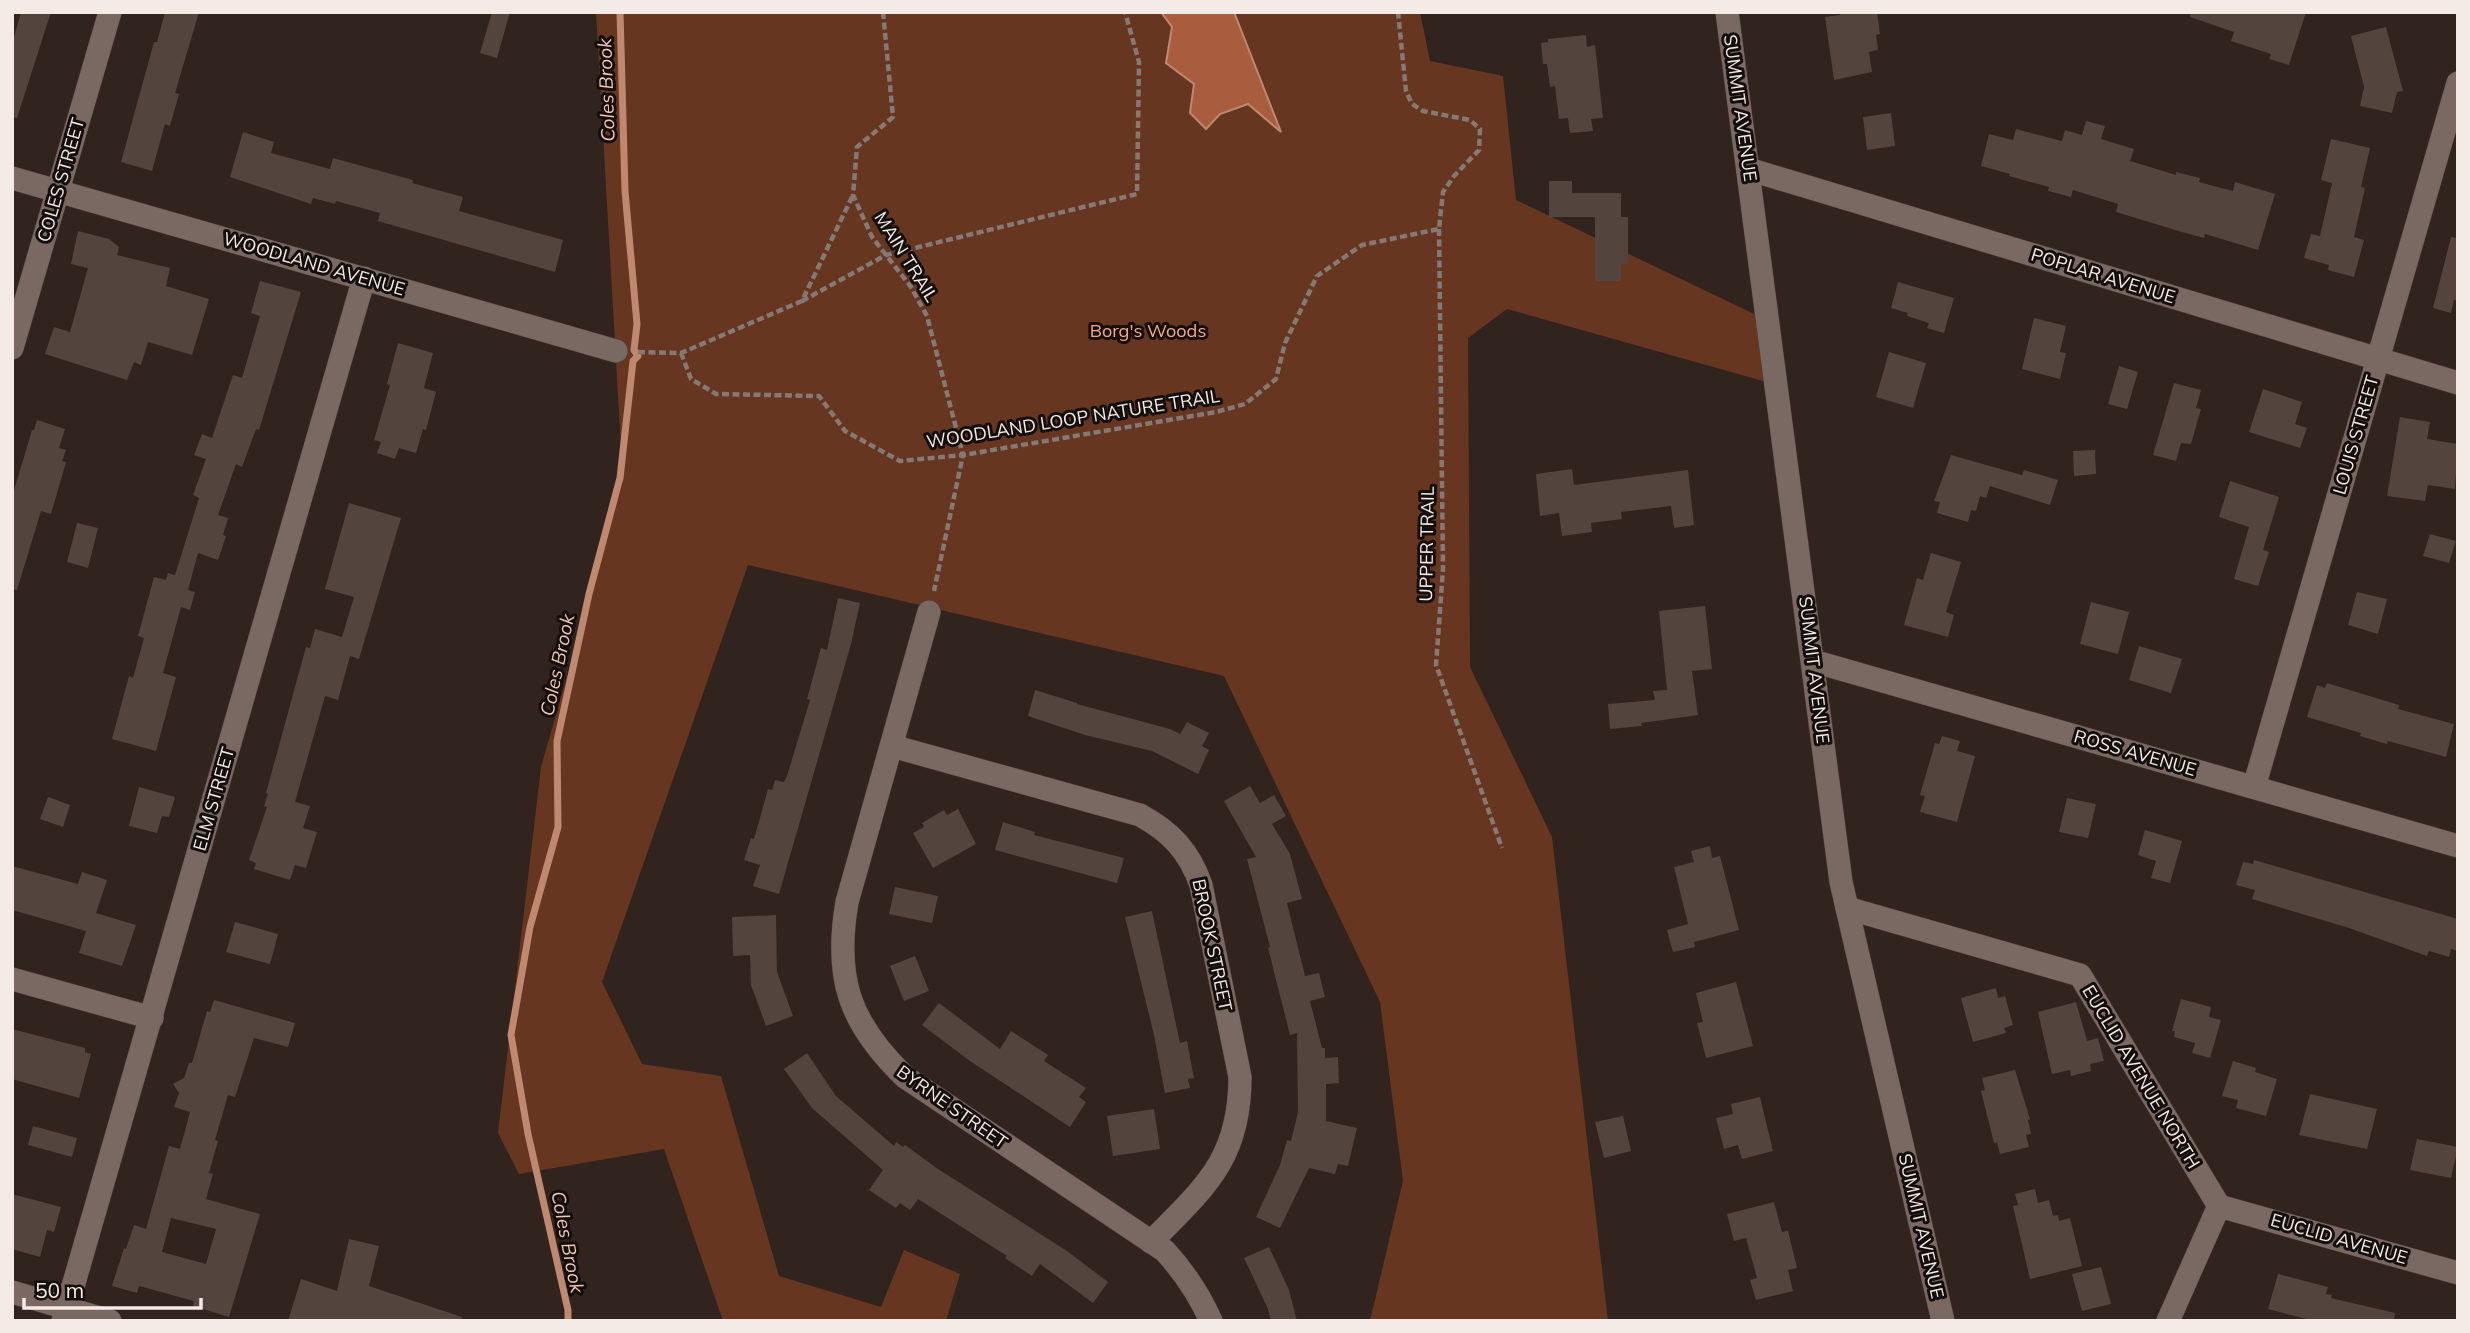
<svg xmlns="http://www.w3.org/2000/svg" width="2470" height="1333" viewBox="0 0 2470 1333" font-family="Mulish,sans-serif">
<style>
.green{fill:#673621}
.water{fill:#a85e3e;stroke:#bf8870;stroke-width:2}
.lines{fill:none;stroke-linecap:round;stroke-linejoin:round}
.stream{stroke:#bf8870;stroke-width:7}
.building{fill:#53443e;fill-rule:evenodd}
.minor-casing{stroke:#4e413d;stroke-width:24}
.path{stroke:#857974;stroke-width:4.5;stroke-dasharray:7 3.5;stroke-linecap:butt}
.minor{stroke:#7a6962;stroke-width:23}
.labels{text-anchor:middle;stroke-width:6;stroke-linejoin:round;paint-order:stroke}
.street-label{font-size:18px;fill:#f4eae6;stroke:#140e0c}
.park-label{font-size:18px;fill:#f9a784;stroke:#140e0c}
.water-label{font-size:19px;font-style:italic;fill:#f1c6b4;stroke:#140e0c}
</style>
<rect width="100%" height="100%" fill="#31231d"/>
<polygon class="green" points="596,12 1420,12 1430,61 1503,76 1516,200 1773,323 1781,386 1507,309 1468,338 1470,667 1552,837 1608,1321 1370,1321 1403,1181 1380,1002 1224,676 748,565 602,982 642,1064 721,1076 779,1276 881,1307 904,1250 960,1274 946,1321 723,1321 664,1149 519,1174 498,1133 541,767 623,482"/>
<polygon class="water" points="1161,12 1234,12 1281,132 1248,104 1220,114 1206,129 1190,113 1194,84 1166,63 1172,27"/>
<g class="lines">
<polyline class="stream" points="568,1321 568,1310 528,1134 511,1035 530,927 558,827 557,741 589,594 620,478 633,361 638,356 634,350 637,324 625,191 620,12"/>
</g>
<g class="building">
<polygon points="21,12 51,12 17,118 12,117 12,44"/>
<polygon points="165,12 199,12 175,93 179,94 170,126 165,124 152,171 121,162 154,42 157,42"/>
<polygon points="492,12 510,12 497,58 480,53"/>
<polygon points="1840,12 1877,12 1880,34 1876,35 1878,50 1869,52 1872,72 1834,80 1825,17 1840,15"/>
<polygon points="2191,12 2306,12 2289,65 2269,59 2271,54 2231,41 2234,32 2190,17"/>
<polygon points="2386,27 2403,91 2397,92 2392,113 2360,106 2364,87 2351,36"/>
<polygon points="1586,35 1587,47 1595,45 1603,118 1591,119 1593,131 1570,133 1568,118 1559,119 1555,86 1550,87 1547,64 1543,64 1541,43 1548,42 1548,39"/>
<polygon points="1891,113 1895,146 1867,150 1863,117"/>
<polygon points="2086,121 2105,126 2101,139 2134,149 2130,161 2176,175 2176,172 2200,178 2199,182 2233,191 2235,182 2275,194 2258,250 2205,234 2204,238 2182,232 2116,212 2118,204 2073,190 2071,197 2048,191 2049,187 2009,176 2010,174 1981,166 1989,134 2013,140 2016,129 2062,141 2065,130 2082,135"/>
<polygon points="243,132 274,142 271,153 330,169 333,158 413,180 412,183 463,197 459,211 563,240 555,272 378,221 380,213 336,201 335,204 313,198 311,204 230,177"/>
<polygon points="2331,139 2370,148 2361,187 2365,188 2354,237 2364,240 2354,277 2328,270 2329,265 2304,258 2311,234 2320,236 2332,183 2321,180"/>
<polygon points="1549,181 1572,181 1572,193 1621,193 1621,217 1628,217 1628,264 1621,264 1621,281 1595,281 1595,217 1549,217"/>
<polygon points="78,231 109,239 119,247 117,255 170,268 166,286 209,299 192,355 148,342 141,365 134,362 127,380 45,354 54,327 70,332 88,268 71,264"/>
<polygon points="2451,237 2458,238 2458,301 2454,300 2451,313 2433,308"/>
<polygon points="260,281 301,292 259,430 256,429 242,467 236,464 218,515 228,518 223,535 226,536 218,560 198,553 188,590 195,592 190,610 181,607 163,673 176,677 156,751 112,739 129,676 133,678 144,638 138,636 154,577 166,580 168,573 175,575 199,498 193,495 206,459 194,455 202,434 212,438 233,375 242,378 260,316 251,313"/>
<polygon points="1898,282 1954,298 1944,333 1927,328 1929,323 1907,316 1908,313 1891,308"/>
<polygon points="2034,318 2066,326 2060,352 2066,353 2060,379 2022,369"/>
<polygon points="398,343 433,353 424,388 436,392 426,430 423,429 416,453 399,448 395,459 377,453 381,442 374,440 390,385 387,384"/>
<polygon points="1889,352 1926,363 1913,408 1876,397"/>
<polygon points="2119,366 2138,372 2127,409 2108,404"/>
<polygon points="2174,383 2201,390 2196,408 2201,409 2191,444 2181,443 2176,461 2153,455"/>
<polygon points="2263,389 2302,402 2295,424 2307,428 2300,448 2249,432"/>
<polygon points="2400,417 2430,422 2427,439 2458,444 2455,489 2428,485 2425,501 2387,496"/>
<polygon points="37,420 65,429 59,448 66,450 62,461 66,462 51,514 41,511 17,590 12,589 12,497 32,430 34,430"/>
<polygon points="2095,450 2096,474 2074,476 2073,451"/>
<polygon points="1951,455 2022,475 2024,470 2058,480 2050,505 1990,486 1986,498 1980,496 1976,511 1971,510 1968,522 1937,513 1940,502 1934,501"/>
<polygon points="1572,469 1574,485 1688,470 1694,525 1674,528 1671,506 1621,512 1622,519 1591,523 1592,532 1562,536 1559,513 1540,516 1536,474"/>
<polygon points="2230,481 2279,497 2263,550 2269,552 2258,586 2234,579 2249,527 2219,517"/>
<polygon points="349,503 401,518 359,659 350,656 338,700 325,696 295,802 310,806 303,828 317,832 306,868 295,865 290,880 254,869 256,863 249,860 267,807 264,806 268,794 266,793 306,647 310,648 315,629 342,637 354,597 325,589"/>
<polygon points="77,523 98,528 88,568 67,562"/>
<polygon points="2430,534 2456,541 2449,563 2423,556"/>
<polygon points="1931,553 1961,562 1946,612 1954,615 1948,637 1904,625 1917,578 1923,580"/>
<polygon points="2357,592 2387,599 2378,634 2348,625"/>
<polygon points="838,598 860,603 851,644 779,894 753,886 760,865 744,860 751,838 754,839 768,789 772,790 775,780 784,782 787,776 810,700 807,699 821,648 827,650"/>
<polygon points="2091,602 2129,612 2118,654 2080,644"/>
<polygon points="1705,606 1712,669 1692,671 1698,715 1641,723 1642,726 1610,729 1608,704 1655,700 1653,691 1667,690 1659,611"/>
<polygon points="2139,646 2182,659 2171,693 2129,680"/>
<polygon points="2327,683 2399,705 2398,709 2454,724 2446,757 2388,741 2387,744 2360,736 2361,733 2307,717 2317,685 2325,688"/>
<polygon points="1035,690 1077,703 1077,704 1170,729 1180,734 1187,722 1209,733 1202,746 1209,750 1198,774 1152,751 1085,735 1028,716"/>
<polygon points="1942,736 1960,741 1957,751 1975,756 1957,822 1920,812 1925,796 1920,795 1935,743 1939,744"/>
<polygon points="1250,786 1260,803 1274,795 1286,816 1272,824 1290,854 1302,899 1287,903 1305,976 1319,973 1325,997 1310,1001 1322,1048 1325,1048 1325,1058 1338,1057 1339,1083 1326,1084 1326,1121 1357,1128 1348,1166 1338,1164 1335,1174 1309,1168 1280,1228 1256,1217 1280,1165 1287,1140 1291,1141 1298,1112 1297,1033 1290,1035 1268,948 1270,947 1247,859 1256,857 1224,801"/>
<polygon points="139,787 175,797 169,817 162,816 157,833 129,826"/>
<polygon points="48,797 70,805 63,827 40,819"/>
<polygon points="2067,798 2096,804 2088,838 2059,832"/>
<polygon points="958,809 976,844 933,868 913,833 924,827 922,823 944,810 947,815"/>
<polygon points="1003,822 1035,832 1034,835 1124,858 1117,883 995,850"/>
<polygon points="2145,830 2182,841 2170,883 2151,878 2156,861 2138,855"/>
<polygon points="1710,846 1712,858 1720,856 1739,930 1694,942 1695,947 1673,952 1667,930 1688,924 1674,867 1694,862 1691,851"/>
<polygon points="2254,860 2458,919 2458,951 2451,949 2449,957 2429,951 2427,956 2346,927 2252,899 2255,890 2236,885 2243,862 2253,864"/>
<polygon points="12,866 78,884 82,872 107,880 96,913 136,925 122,966 79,953 86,931 12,910"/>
<polygon points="895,887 938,896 932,923 889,914"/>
<polygon points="1152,911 1180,1043 1187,1041 1194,1078 1188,1079 1190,1088 1165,1093 1154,1035 1125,917"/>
<polygon points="776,915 777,972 793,1016 766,1026 751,985 750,955 733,956 732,917"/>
<polygon points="235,922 278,934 270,964 226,952"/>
<polygon points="915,956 929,991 904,1001 890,966"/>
<polygon points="1736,982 1753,1046 1706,1058 1697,1023 1703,1022 1696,993"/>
<polygon points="1996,988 1998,998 2005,996 2013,1025 2004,1028 2006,1033 1973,1042 1961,998"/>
<polygon points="2181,999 2211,1007 2209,1017 2221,1020 2210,1058 2192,1053 2195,1043 2174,1037 2175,1031 2172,1031"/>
<path d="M214 1000 295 1023 288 1047 254 1038 235 1097 228 1095 215 1140 218 1141 209 1173 213 1174 206 1199 260 1214 229 1317 193 1306 194 1301 139 1286 137 1293 112 1286 124 1248 126 1249 134 1225 146 1229 169 1146 180 1149 190 1112 174 1107 179 1093 173 1084 184 1078 189 1063H192L207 1011 210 1012ZM171 1218 216 1229 206 1264 162 1252Z"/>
<polygon points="2076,1002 2087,1041 2098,1038 2104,1061 2090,1064 2091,1071 2071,1076 2070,1070 2052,1074 2038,1012"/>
<polygon points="939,1003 1000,1049 1011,1031 1048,1055 1044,1061 1086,1088 1079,1097 1086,1102 1070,1127 970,1061 922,1025"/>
<polygon points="12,1029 85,1048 85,1052 91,1054 79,1098 12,1079"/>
<polygon points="807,1053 836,1096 894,1146 896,1142 903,1147 905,1145 938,1169 1067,1251 1108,1282 1093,1303 1040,1264 1032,1276 1005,1258 1007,1256 918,1199 910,1210 900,1203 896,1208 869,1190 883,1170 812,1108 784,1069"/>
<polygon points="2233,1061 2256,1068 2255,1072 2277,1079 2266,1116 2236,1108 2238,1100 2222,1096"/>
<polygon points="2015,1070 2030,1119 2028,1120 2031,1134 2026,1135 2029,1147 2000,1154 1997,1142 1994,1143 1981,1091 1985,1090 1982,1078"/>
<polygon points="2310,1094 2377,1109 2367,1149 2299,1135"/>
<polygon points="1760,1097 1773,1151 1742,1159 1738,1145 1724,1149 1716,1118 1733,1114 1731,1104"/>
<polygon points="1154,1109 1160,1149 1113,1156 1107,1116"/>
<polygon points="1623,1116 1631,1151 1604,1158 1595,1122"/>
<polygon points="33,1126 77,1138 72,1157 28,1145"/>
<polygon points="2417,1139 2458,1147 2451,1178 2410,1170"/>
<polygon points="2035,1189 2038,1203 2049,1200 2053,1216 2058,1215 2059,1221 2070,1218 2082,1266 2030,1279 2013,1206 2018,1205 2015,1194"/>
<polygon points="12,1194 61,1207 54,1232 47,1230 40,1257 12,1249"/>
<polygon points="1774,1202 1782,1232 1788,1231 1797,1268 1788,1270 1793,1291 1756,1300 1750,1280 1757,1278 1746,1238 1734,1241 1727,1214"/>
<polygon points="349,1239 379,1246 369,1286 462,1317 461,1321 288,1321 301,1279 337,1291"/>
<polygon points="1269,1247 1289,1290 1297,1321 1271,1321 1268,1309 1244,1258"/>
<polygon points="2101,1267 2111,1304 2082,1311 2072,1274"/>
<polygon points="2278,1274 2328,1287 2326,1294 2332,1295 2331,1298 2395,1313 2394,1321 2314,1321 2268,1309"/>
</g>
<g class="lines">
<g class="minor-casing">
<g id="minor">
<polyline points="1727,12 1841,882 1943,1321"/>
<polyline points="1748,169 2458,383"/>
<polyline points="12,178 616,351"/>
<polyline points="12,348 110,12"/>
<path d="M929 612 847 902C834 978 849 1023 905 1077L1165 1251C1185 1273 1199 1294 1211 1321"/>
<polyline points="1813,661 2458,846"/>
<path d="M892 746 1140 815C1171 832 1189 851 1201 885L1240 1077C1240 1159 1205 1187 1151 1242"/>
<polyline points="2254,787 2458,83"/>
<polyline points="1847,908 2080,975 2219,1206"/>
<polyline points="12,979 152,1018"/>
<polyline points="2219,1206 2458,1273"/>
<polyline points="12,1292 110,1321"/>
<polyline points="63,1321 364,278"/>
<polyline points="2168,1321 2219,1206"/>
</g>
</g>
<g class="path">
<polyline points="883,12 893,117 857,147 853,195 872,237 911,287 927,316 963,455 934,591"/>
<polyline points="1439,229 1443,569 1436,665 1502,848"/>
<polyline points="802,301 886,255 1137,194 1139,62 1125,12"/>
<polyline points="638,352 681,353 802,301 853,195"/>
<polyline points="681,353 691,379 716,394 819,396 845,431 900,461 963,455 1216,412 1245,404 1276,379 1285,343 1317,276 1362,245 1439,229 1443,192 1454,176 1479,150 1480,129 1470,120 1423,111 1412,104 1406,91 1398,12"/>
</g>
<use href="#minor" class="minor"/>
</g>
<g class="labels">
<g class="street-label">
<text transform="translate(1740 108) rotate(82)" y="6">SUMMIT AVENUE</text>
<text transform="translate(61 180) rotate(-74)" y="6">COLES STREET</text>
<text transform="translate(906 257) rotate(58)" y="6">MAIN TRAIL</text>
<text transform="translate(314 264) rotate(16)" y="6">WOODLAND AVENUE</text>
<text transform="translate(2103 276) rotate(17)" y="6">POPLAR AVENUE</text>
<text transform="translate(1073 419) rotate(-9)" y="6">WOODLAND LOOP NATURE TRAIL</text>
<text transform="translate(2356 435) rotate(-74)" y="6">LOUIS STREET</text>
<text transform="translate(1427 544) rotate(-89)" y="6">UPPER TRAIL</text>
<text transform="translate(1814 670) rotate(83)" y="6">SUMMIT AVENUE</text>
<text transform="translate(2135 753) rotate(16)" y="6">ROSS AVENUE</text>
<text transform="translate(214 799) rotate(-74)" y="6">ELM STREET</text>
<text transform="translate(1212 945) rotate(78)" y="6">BROOK STREET</text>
<text transform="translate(2141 1077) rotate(59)" y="6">EUCLID AVENUE NORTH</text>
<text transform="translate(952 1107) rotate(35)" y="6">BYRNE STREET</text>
<text transform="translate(1921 1226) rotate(77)" y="6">SUMMIT AVENUE</text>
<text transform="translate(2339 1239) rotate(16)" y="6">EUCLID AVENUE</text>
</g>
<g class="park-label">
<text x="1148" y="337">Borg's Woods</text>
</g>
<g class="water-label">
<text transform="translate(606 90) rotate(-92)" y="7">Coles Brook</text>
<text transform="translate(557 665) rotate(-78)" y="7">Coles Brook</text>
<text transform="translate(568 1242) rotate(79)" y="7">Coles Brook</text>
</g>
</g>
<rect width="2470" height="1333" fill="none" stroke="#f4eae6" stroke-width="28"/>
<path d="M24 1298v10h177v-10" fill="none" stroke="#f4eae6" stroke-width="3.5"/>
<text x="35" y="1298" font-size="21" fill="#f4eae6" stroke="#140e0c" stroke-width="5" paint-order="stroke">50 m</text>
</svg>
